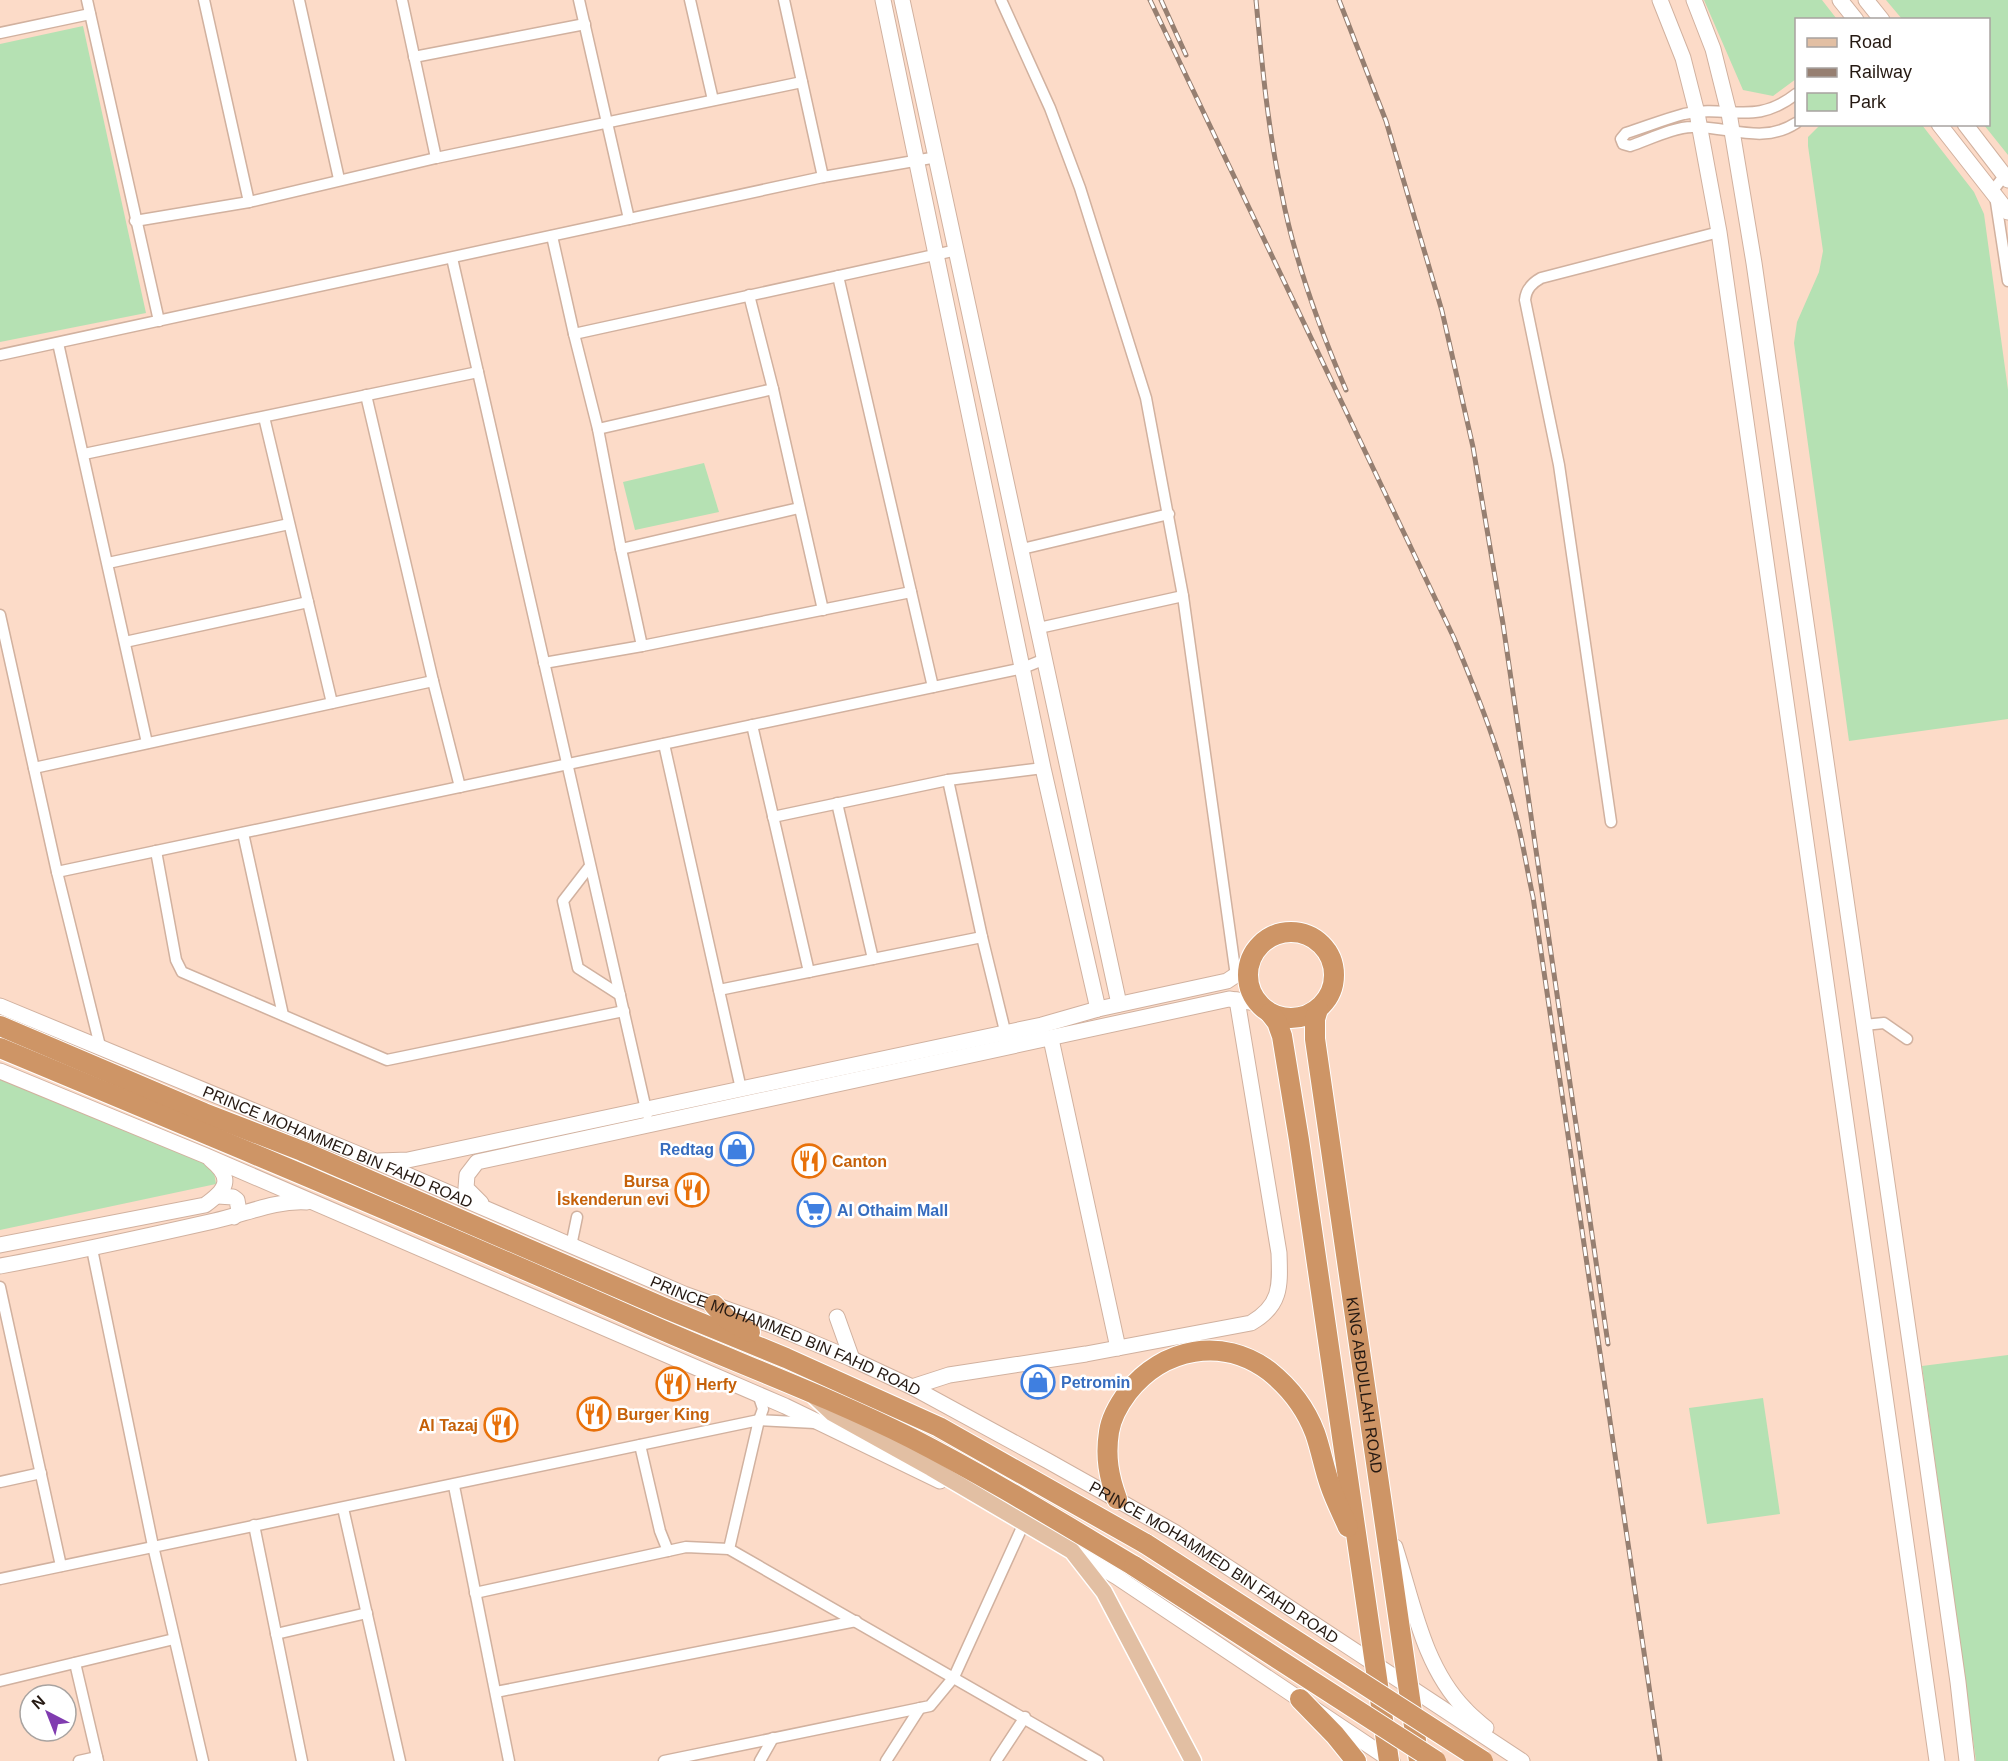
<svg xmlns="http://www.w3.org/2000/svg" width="2008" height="1761" viewBox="0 0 2008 1761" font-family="Helvetica,sans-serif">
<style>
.green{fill:#b5e1b3}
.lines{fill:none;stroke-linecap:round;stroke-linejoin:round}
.street-casing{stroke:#d1b19f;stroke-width:13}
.secondary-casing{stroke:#d1b19f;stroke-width:17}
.primary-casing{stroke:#fff;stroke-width:19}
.highway-casing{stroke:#fff;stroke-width:22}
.street{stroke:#fff;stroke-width:10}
.secondary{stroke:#fff;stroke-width:15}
.primary{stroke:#e2bfa3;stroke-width:16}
.highway{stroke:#ce9566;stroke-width:20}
.rail-casing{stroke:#967f71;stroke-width:5}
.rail{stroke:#fff;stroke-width:3;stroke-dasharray:9;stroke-linecap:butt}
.highway-bridge-casing{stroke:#fff;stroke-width:22;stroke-linecap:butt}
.highway-bridge{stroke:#ce9566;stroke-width:20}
.labels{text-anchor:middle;stroke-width:5;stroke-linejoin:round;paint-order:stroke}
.street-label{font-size:16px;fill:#251912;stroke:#fff}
.shop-label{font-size:16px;font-weight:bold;fill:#366cbe;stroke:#fff;text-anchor:start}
.food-label{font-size:16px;font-weight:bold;fill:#c56008;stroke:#fff;text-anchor:start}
</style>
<rect width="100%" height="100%" fill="#fcdbc8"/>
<g class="green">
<polygon points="1704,0 1822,0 1836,18 1836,20 1796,20 1796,79 1773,96 1743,90"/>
<polygon points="1886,0 2008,0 2008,155 1984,125 1988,124 1988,20 1902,19"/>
<polygon points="83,26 146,313 0,342 0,44"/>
<polygon points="1820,125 1922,125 1974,192 1984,214 2008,390 2008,719 1849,741 1794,343 1797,322 1819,272 1823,251 1808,146 1808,137"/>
<polygon points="704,463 719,512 635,530 623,482"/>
<polygon points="0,1074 213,1166 216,1184 0,1230"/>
<polygon points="2008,1355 2008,1761 1976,1761 1922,1366"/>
<polygon points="1763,1398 1780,1514 1707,1524 1689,1408"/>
</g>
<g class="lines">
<g class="street-casing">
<g id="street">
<polyline points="87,0 159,321"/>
<polyline points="204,0 249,202"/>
<polyline points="299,0 339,179"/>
<polyline points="402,0 436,158"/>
<polyline points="579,0 629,219"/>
<polyline points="690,0 713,100"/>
<polyline points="784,0 823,177"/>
<polyline points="1001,0 1050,108 1080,188 1146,398 1183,596 1236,976"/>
<polyline points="0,33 90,14"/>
<polyline points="414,57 585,24"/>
<path d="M1796 94C1754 127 1729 104 1684 114 1665 119 1645 127 1626 133L1621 139 1623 144 1630 146C1648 140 1674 127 1692 127 1729 126 1762 145 1796 123"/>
<polyline points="2008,180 2001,180 1994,189 2008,281"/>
<polyline points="135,221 249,202 436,158 802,82"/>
<polyline points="552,236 574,334 598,429 621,549 642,646"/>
<polyline points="452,258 647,1114"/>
<polyline points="838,276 933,687"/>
<polyline points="749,295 773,389 823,610"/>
<polyline points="574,334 957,250"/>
<polyline points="58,343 147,743"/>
<polyline points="0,355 823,177 937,157"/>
<polyline points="366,395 433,681 460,787"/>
<polyline points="264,417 332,703"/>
<polyline points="598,429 773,389"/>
<polyline points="84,454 478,372"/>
<polyline points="621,549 799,508"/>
<polyline points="1022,549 1169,514"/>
<polyline points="108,563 289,524"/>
<polyline points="0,615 57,872 100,1046"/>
<polyline points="1039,628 1183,596"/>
<polyline points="125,642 308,602"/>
<polyline points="544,663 642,646 911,592"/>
<polyline points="752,725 809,972"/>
<polyline points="664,744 741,1089"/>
<polyline points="34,768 433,681"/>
<polyline points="948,780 982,937 1007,1039"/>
<polyline points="837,803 873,959"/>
<polyline points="773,817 948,780 1043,768"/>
<path d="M1611 822 1559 465 1525 300C1526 289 1532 283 1541 278L1719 232"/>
<polyline points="243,833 283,1015"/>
<polyline points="156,851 176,960 182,972 387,1060 624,1011"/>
<polyline points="590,866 563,901 578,968 620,995"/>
<polyline points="57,872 1023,668 1045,659"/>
<polyline points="719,990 982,937"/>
<polyline points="1864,1025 1884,1023 1907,1039"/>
<polyline points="571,1246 577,1217"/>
<polyline points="92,1249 153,1546 203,1761"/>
<polyline points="0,1287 61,1566"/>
<polyline points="758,1394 763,1409 759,1420 815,1423"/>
<polyline points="640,1445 660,1531 668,1551"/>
<polyline points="0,1482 41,1473"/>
<polyline points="454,1486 509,1761"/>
<polyline points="343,1508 400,1761"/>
<polyline points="254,1525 302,1761"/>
<polyline points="0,1579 759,1420 729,1549"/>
<polyline points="475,1593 686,1547 729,1549 1098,1761"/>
<polyline points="276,1634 367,1613"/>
<polyline points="75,1663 98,1761"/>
<polyline points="0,1681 174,1639"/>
<polyline points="496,1692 856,1621"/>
<polyline points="79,1761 97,1757"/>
<polyline points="664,1761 930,1706 954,1677 1024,1523"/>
<polyline points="760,1761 773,1738"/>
<polyline points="886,1761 920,1708"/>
<polyline points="996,1761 1025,1717"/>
</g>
</g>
<g class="secondary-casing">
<g id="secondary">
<polyline points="883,0 1043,768 1098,1009"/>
<polyline points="902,0 1119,1004"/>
<polyline points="1660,0 1683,58 1697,113 1719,232 1937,1761"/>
<polyline points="1694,0 1713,49 1729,113 1754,263 1913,1363 1958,1682 1967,1761"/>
<polyline points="1840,0 1856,20"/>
<polyline points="1866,0 1882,20"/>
<polyline points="1939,124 2008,212"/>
<polyline points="1965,124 2008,180"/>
<path id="s1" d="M0 1006 375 1161 684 1294 771 1325 852 1359 912 1387 1048 1461 1176 1533 1522 1761"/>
<polyline points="1051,1039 1118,1348"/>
<polyline points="0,1071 204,1155 785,1406 940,1481"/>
<polyline points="379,1161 408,1160 1042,1025 1098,1009 1227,981 1242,971 1249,962"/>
<polyline points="218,1196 233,1197 237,1200 239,1211 234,1217"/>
<path d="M481 1203 466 1188 467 1175 477 1162C727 1106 978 1054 1229 999L1257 1003"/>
<path d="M0 1245 205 1205C226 1190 234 1179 211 1160"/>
<path d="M0 1266C72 1253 143 1237 214 1221 246 1214 275 1200 307 1202"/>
<polyline points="837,1317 852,1359"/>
<path d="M912 1387 949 1375 1086 1354 1251 1323C1282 1305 1280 1285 1279 1253L1237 1000"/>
<path d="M1395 1547C1413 1602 1423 1666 1465 1709 1471 1716 1479 1722 1486 1728"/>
<polyline points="1075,1552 1117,1577 1392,1761"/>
</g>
</g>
<g class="primary-casing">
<polyline id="primary" points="815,1397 832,1413 931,1468 1072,1551 1104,1592 1193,1761"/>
</g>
<g class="highway-casing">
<g id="highway">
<circle cx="1291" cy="975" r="43"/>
<path id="s2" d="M1318 1009 1315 1019V1039L1419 1761"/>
<polyline points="1270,1013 1277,1022 1282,1036 1299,1140 1389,1761"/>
<polyline points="0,1026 204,1113 302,1151 667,1309 786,1358 939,1427 1146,1544"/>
<path d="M0 1048C216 1138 432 1228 646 1323 734 1362 825 1395 911 1438 987 1477 1060 1522 1134 1566"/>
<polyline points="714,1305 728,1320 750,1332"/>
<path d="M1117 1499C1109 1477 1105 1457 1109 1432 1111 1418 1119 1404 1128 1392 1163 1348 1222 1336 1269 1371 1289 1387 1306 1409 1315 1433 1321 1450 1324 1468 1330 1485 1335 1500 1342 1513 1348 1527"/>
<polyline points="1300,1699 1335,1735 1356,1761"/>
</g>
</g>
<use href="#street" class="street"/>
<use href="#secondary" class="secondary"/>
<use href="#primary" class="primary"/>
<use href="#highway" class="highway"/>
<g class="rail-casing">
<g id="rail">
<path d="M1150 0 1454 638C1478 696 1501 754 1516 816 1523 842 1527 870 1533 897L1660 1761"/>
<polyline points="1161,0 1186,55"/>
<path d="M1256 0C1262 65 1268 130 1282 195 1295 262 1319 327 1346 390"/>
<polyline points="1339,0 1386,121 1442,311 1473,447 1503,624 1608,1344"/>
</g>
</g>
<use href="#rail" class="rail"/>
<g class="highway-bridge-casing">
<g id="highway-bridge">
<polyline points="1146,1544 1483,1761"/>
<polyline points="1134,1566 1436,1761"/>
</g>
</g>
<use href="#highway-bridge" class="highway-bridge"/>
</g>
<defs>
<g id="shop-ring" transform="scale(1.725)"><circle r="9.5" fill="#fff" stroke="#3f7fe0" stroke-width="1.5"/><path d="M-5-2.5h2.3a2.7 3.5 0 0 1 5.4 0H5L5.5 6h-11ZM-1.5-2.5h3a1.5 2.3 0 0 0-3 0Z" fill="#3f7fe0"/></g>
<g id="restaurant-ring" transform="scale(1.725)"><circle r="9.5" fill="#fff" stroke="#e8710a" stroke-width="1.5"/><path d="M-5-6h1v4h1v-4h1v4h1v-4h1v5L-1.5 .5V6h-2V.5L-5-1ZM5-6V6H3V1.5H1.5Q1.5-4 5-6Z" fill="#e8710a"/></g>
<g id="supermarket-ring" transform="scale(1.725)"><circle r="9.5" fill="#fff" stroke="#3f7fe0" stroke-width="1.5"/><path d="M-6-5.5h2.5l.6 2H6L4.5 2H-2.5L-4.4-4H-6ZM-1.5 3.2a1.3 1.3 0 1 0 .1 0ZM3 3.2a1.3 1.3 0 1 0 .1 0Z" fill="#3f7fe0"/></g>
</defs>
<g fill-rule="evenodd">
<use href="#shop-ring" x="737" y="1149"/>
<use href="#restaurant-ring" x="809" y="1161"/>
<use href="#restaurant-ring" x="692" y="1190"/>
<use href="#supermarket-ring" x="814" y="1210"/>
<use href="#shop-ring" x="1038" y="1382"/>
<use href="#restaurant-ring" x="673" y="1384"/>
<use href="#restaurant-ring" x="594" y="1414"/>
<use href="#restaurant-ring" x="501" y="1425"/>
</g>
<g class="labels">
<g class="street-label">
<text dy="6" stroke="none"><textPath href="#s1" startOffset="366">PRINCE MOHAMMED BIN FAHD ROAD</textPath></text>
<text dy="6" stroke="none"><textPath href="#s1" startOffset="852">PRINCE MOHAMMED BIN FAHD ROAD</textPath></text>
<text dy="6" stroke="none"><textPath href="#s2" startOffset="380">KING ABDULLAH ROAD</textPath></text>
<text dy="6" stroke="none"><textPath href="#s1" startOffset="1338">PRINCE MOHAMMED BIN FAHD ROAD</textPath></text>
</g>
<g class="shop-label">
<text x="714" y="1155" text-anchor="end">Redtag</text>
<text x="837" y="1216">Al Othaim Mall</text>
<text x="1061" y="1388">Petromin</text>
</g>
<g class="food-label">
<text x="832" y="1167">Canton</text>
<text x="669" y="1187" text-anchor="end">Bursa<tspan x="669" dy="18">İskenderun evi</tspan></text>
<text x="696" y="1390">Herfy</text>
<text x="617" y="1420">Burger King</text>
<text x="478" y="1431" text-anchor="end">Al Tazaj</text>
</g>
</g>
<rect x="1795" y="18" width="195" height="108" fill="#ffffff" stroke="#a8a3a0" stroke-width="1.5"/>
<rect x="1807" y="38" width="30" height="9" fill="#e2bfa3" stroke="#a8a3a0" stroke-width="1.5"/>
<text x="1849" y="48" font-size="18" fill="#251912">Road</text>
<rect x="1807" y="68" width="30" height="9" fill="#967f71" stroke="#a8a3a0" stroke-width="1.5"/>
<text x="1849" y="78" font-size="18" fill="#251912">Railway</text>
<rect x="1807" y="93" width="30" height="18" fill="#b5e1b3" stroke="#a8a3a0" stroke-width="1.5"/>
<text x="1849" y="108" font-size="18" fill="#251912">Park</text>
<g transform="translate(48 1713) rotate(318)"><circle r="28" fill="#ffffff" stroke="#a8a3a0" stroke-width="1.5"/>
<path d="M0-4.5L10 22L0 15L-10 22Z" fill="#803cb0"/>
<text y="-9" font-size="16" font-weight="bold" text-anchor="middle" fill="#251912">N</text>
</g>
</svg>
